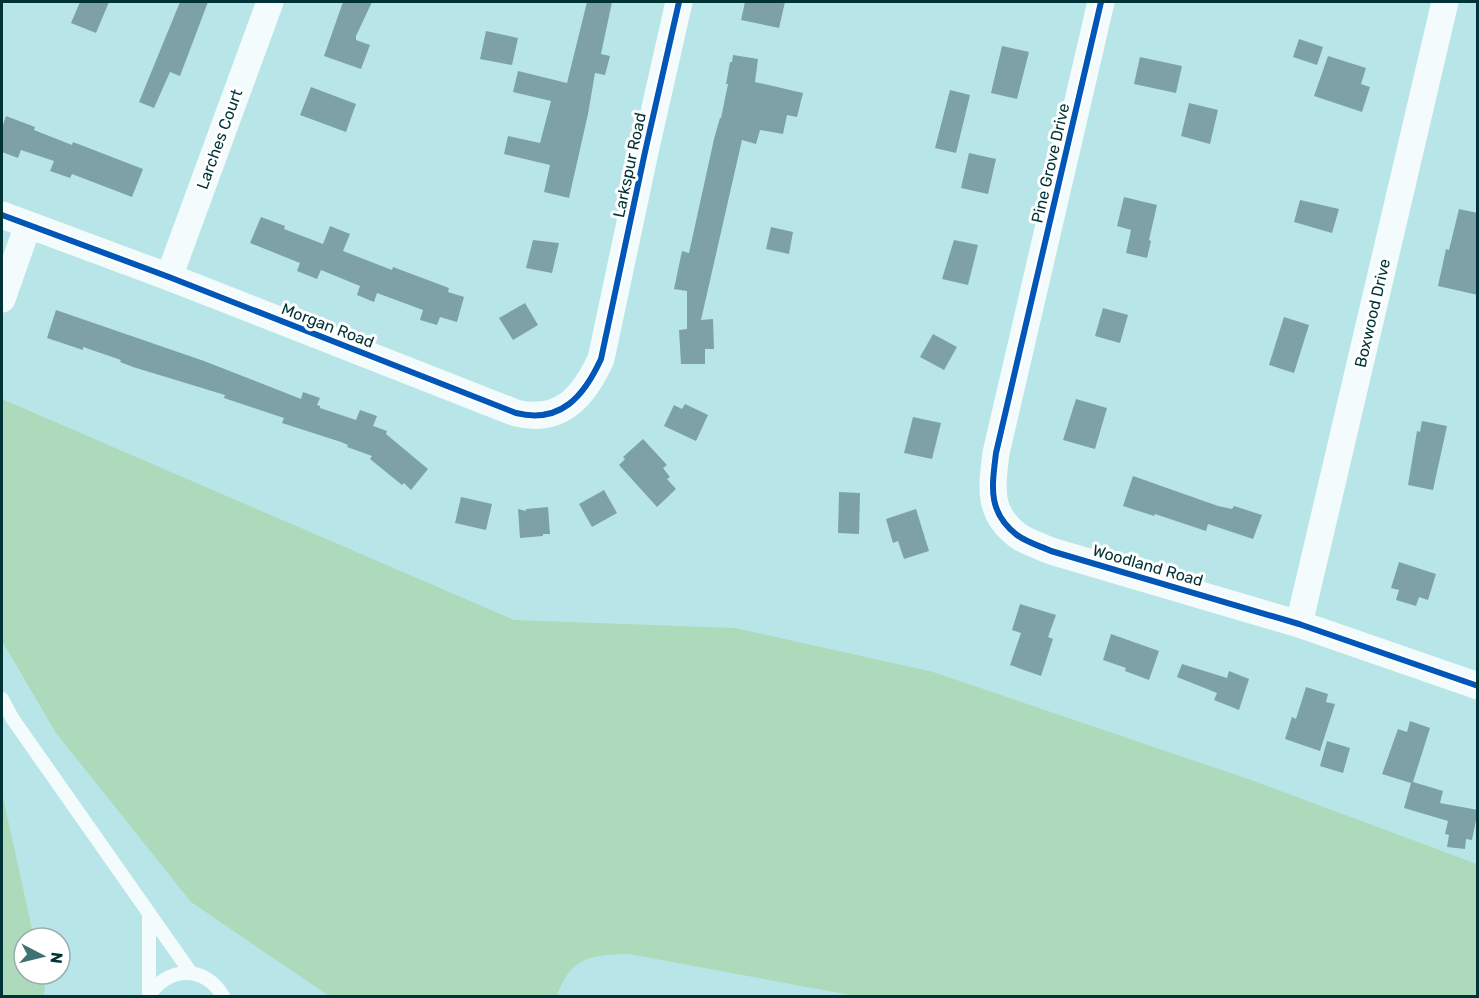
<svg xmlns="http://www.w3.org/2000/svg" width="1479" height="998" viewBox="0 0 1479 998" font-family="Rubik,sans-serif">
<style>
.green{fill:#acdabb}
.building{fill:#7da1a6}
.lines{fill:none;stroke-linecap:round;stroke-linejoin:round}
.service{stroke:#f4fbfc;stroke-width:14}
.minor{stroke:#f4fbfc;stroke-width:27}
.cycleway-casing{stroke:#fff;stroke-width:10}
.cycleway{stroke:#0057b8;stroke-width:6}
.labels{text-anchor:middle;stroke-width:6;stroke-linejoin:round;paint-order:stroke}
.street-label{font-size:16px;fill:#003335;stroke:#fff}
</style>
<rect width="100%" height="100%" fill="#b8e6e8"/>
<g class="green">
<path d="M2 399 514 620 735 628 933 672 1254 781 1477 864V996H855L629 954C591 955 571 956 557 996H329L191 902 56 733 2 641Z"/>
<polygon points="2,793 34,938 24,938 24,974 42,974 45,988 44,996 2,996"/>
</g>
<g class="building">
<polygon points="80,2 109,2 96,33 71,23"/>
<polygon points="180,2 208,2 180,76 170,72 154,108 139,102"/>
<polygon points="343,2 372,2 356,36 356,40 370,45 361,69 324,56"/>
<polygon points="587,2 612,2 601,54 610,56 605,75 595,73 588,114 569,198 544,192 550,165 504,154 508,136 540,143 551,101 513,92 518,71 567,83"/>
<polygon points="745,2 785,2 779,28 741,20"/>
<polygon points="486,31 518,38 512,65 480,59"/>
<polygon points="1299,39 1323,47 1317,65 1293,57"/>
<polygon points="1002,46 1029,52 1017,99 991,93"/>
<polygon points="733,55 758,59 755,82 803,93 797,117 787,115 783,134 760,130 756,144 742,140 701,320 713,319 714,349 705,349 705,364 681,364 679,330 687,329 687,291 674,289 682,251 689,253 714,139 720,118 721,118 728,84 726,84 730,62 732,62"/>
<polygon points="1328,56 1366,68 1361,84 1370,87 1362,112 1314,96"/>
<polygon points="1140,57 1182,66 1176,93 1134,84"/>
<polygon points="311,87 356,104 346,132 300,115"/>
<polygon points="950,90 970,95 956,153 935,148"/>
<polygon points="1189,103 1218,110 1210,144 1181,136"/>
<polygon points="6,116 35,127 34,130 72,145 73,142 143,169 132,197 72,174 70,178 50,171 54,161 21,150 18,158 2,152 2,128"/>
<polygon points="969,153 996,159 988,194 961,188"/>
<polygon points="1124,197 1157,205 1149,240 1151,241 1147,258 1126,253 1131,230 1117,226"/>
<polygon points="1300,200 1339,209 1332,233 1294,222"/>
<polygon points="1459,209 1478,213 1478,295 1438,286 1446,249 1449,250"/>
<polygon points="261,217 285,226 284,229 323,244 330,226 350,234 343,251 392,270 393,267 449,288 448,292 464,297 457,322 440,317 437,325 420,320 423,310 377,293 374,302 357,295 360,286 321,270 317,279 297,271 300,263 250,243"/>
<polygon points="771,227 793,232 789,254 766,249"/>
<polygon points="533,240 559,243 552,273 526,268"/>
<polygon points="954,240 978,245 968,285 942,279"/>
<polygon points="525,303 538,325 513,340 499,318"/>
<polygon points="1103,308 1128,315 1120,343 1095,336"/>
<polygon points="56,310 204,361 301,399 303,392 320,398 317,405 320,406 320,408 356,420 360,410 377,416 373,426 387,431 386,434 428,469 411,490 404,483 402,485 370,459 372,456 347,447 348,445 341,442 282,423 284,418 224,398 225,395 133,367 120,362 121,360 83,347 83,350 47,338"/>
<polygon points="1284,317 1309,325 1294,373 1269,365"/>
<polygon points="933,334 957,347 944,370 920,357"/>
<polygon points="1076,399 1107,408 1095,449 1063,440"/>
<polygon points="685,404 708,415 696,441 664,426 674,405 682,409"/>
<polygon points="913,417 941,423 932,459 904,453"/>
<polygon points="1422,421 1447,426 1433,490 1408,485 1417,431 1420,432"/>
<polygon points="643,439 667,465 663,468 670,477 667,479 676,489 657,507 619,465 625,459 623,457"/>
<polygon points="1133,476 1218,506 1232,509 1234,506 1262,515 1253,539 1208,524 1206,531 1155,514 1154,516 1123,506"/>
<polygon points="604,490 617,513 592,527 579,504"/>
<polygon points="839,492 860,493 859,534 838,533"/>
<polygon points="461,497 492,504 486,530 455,523"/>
<polygon points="548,507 550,534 543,534 543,536 520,538 518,509 526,511 526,509"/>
<polygon points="916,509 929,551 904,559 898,541 893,543 886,519"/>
<polygon points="1399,562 1436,574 1428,600 1419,597 1416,606 1396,600 1399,590 1391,588"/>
<polygon points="1020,604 1056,615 1048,637 1053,639 1041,676 1010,665 1021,633 1012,630"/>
<polygon points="1111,634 1159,651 1149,680 1125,671 1126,668 1103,660"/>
<polygon points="1182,664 1227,678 1229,671 1249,679 1239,710 1214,700 1217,693 1177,677"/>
<polygon points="1306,687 1328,694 1326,702 1335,704 1320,751 1285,739 1292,717 1296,719"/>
<polygon points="1410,721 1430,728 1413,782 1443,791 1440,803 1478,810 1472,840 1466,839 1465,849 1447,847 1449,835 1445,834 1448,821 1404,808 1411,783 1382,774 1398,729 1407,732"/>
<polygon points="1327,741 1350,748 1343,773 1320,766"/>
</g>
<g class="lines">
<g class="service">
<polyline points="2,699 12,718 191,973"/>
<polyline points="149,913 149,995"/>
<path d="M149 996C167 966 205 965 223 996"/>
</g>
<g class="minor">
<path d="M1101 2 996 453C992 486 987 512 1017 535 1026 542 1040 546 1051 551L1299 624 1478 686"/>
<path d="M2 215 169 277 516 413C561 424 584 396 601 359L645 152 679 2"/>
<polyline points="169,277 270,2"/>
<polyline points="2,299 28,225"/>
<polyline points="1299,624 1445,2"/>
</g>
<g class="cycleway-casing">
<g id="cycleway">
<path d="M1101 2 996 453C992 486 987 512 1017 535 1026 542 1040 546 1051 551L1299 624 1478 686"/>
<path d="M2 215 169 277 516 413C561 424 584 396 601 359L645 152 679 2"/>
</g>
</g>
<use href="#cycleway" class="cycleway"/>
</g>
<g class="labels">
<g class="street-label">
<text transform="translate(219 139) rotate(-70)" y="6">Larches Court</text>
<text transform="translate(1050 163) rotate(-77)" y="6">Pine Grove Drive</text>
<text transform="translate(629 165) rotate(-78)" y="6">Larkspur Road</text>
<text transform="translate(1372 313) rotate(-77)" y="6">Boxwood Drive</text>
<text transform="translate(328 325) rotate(21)" y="6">Morgan Road</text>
<text transform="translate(1148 565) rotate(16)" y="6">Woodland Road</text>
</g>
</g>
<rect width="1479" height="998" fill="none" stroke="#003335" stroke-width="6"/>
<g transform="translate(42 956) rotate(97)"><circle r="28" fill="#ffffff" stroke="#99adae" stroke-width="1.5"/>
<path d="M0-4.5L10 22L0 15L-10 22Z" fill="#407274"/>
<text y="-9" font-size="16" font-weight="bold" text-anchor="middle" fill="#003335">N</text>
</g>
</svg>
